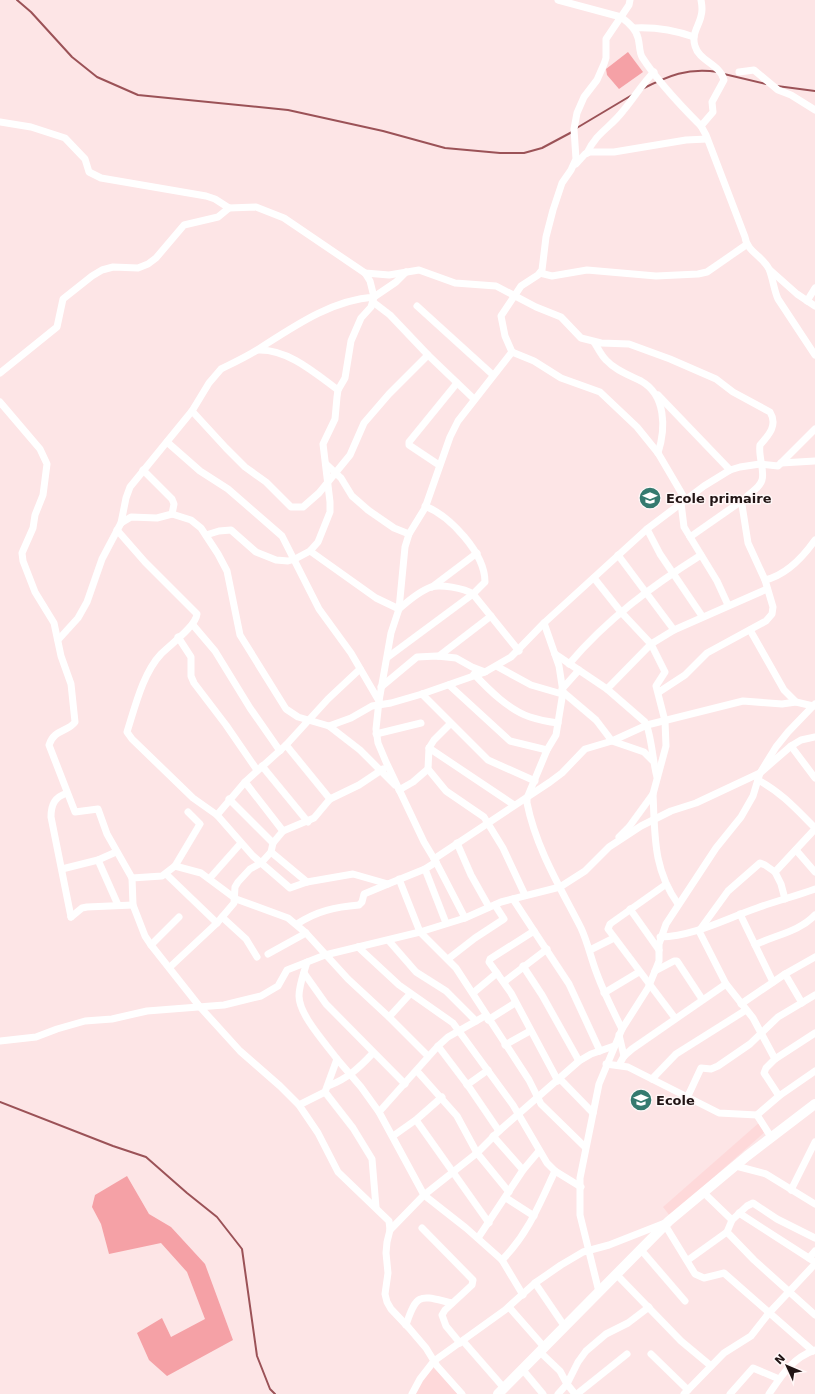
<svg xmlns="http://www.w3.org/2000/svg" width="815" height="1394" viewBox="0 0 815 1394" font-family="'DejaVu Sans',sans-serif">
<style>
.built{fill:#fed9da}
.forest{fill:#f5a1a6}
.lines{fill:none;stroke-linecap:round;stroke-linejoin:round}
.stream{stroke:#9b5257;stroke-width:2}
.street{stroke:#fff;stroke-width:7}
.secondary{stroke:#fff;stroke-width:10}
.labels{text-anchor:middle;stroke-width:3;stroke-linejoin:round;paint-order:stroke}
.poi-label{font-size:13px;font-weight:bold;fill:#211414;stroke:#fff7f7;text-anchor:start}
</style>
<rect width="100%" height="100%" fill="#fde5e6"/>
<g class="built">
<polygon points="761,1121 767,1130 670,1216 663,1207"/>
<polygon points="432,1362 462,1394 411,1394"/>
</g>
<g class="forest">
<polygon points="628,52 643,72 619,89 607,75 606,69"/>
<polygon points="127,1176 149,1214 171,1227 205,1264 233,1340 167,1376 149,1360 137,1333 162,1318 171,1337 205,1319 187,1272 161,1243 109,1254 101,1224 92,1207 95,1195"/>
</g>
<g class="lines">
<g class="stream">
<polyline points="17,0 31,12 72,57 97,77 138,95 288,110 383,131 445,148 500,153 524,153 542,148 572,132"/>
<polyline points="724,74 766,84"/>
<polyline points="777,86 815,91"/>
<path d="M642 89C668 76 688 67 718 72"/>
<polyline points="575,129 632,95"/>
<polyline points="0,1102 113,1146 146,1157 187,1193 217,1217 242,1249 257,1356 270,1389 275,1394"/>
</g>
<g class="street">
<path d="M558 0 621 17C629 23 636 29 638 38 640 45 639 51 642 57 658 82 680 105 701 126"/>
<path d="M701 0C702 5 703 10 701 16 699 26 691 34 695 46 699 61 720 64 724 80L712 102 713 112 701 126 706 135 745 237C747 252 763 256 769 269 773 279 774 290 778 299L815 355"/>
<path d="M634 28C654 27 674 30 694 37"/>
<polyline points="739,72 754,70 778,90 791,95 815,110"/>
<path d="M0 122 31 127 65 138 85 159 89 172 101 178 206 196 215 199 229 208 256 207 284 218 365 273 389 275 419 270 455 283 496 286 536 307 561 317 581 338 601 343 629 344 670 359 716 379 733 392 770 412C778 425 769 435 760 445 758 456 765 471 762 480 759 491 744 494 742 505L748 543 765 580"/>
<path d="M587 153C597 132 610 128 623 111 634 98 642 84 654 72"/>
<polyline points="576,164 585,154 590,152 614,152 686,140 707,139"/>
<polyline points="770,270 797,294 815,306"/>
<polyline points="540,273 552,276 587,270 656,276 698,274 707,272 746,245"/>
<polyline points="807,301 815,288"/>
<polyline points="373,302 390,315 428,355 474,399"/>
<polyline points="417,306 493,375"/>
<path d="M594 342C598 348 601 355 606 360 615 370 629 375 641 381 666 395 666 428 658 453"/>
<path d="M258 350C288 349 315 373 338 390"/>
<polyline points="512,352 534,361 561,378 600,392 637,427 658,453 685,499"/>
<polyline points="0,373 57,327 63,299 92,276 102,270 113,267 138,268 148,264 156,258 184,225 218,217 229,208"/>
<polyline points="658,395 730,470"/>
<path d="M0 402 40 449 47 464 43 495 35 515 33 528 22 553 23 561 35 592 54 623 61 656 71 684 75 722C68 732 54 729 49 745L75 812 98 809 107 834 132 878 133 905 145 936 151 945 200 1007 240 1051 280 1086 299 1105 318 1133 338 1172 389 1221 390 1230 387 1242 386 1253 388 1273 385 1294 387 1302 391 1309 409 1328 426 1348 437 1366 462 1394"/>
<polyline points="192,411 226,448 245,467 266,482 291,507 303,507 319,493 350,455 364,423 389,394 428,355"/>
<polyline points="167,442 200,471 228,489 282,536 319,609 351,653 379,701"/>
<polyline points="781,463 815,461"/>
<polyline points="326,464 341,478 352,496 368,510 394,528 409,534"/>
<polyline points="439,465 409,445 409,442 457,383"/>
<polyline points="681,503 684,527 717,581 728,605"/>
<polyline points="172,514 191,520 201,528 218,554 227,571 240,635 286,709 298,717 329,726"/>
<path d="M121 523 126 498 130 487 192 411 209 383 221 369C233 363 246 357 257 350 293 327 331 300 374 297L370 281 365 273"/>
<polyline points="647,529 660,554 702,616"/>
<path d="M117 530 145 562 197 614C196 626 171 644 161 654 143 673 135 707 127 732L132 739 193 798 217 815 253 856 290 888 307 882 353 874 388 884 425 869 436 862"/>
<polyline points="206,535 219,531 231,530 256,552 276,560 288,561 295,559 310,551 318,542 330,512 330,502 323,444 335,419 337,397 338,390 345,378 351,341 361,318 371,307 374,297 396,282 406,272"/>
<polyline points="690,537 743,500"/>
<path d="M310 551 376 598 399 609C408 601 420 591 431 587 440 584 464 588 473 594L519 651"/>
<polyline points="594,578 621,612 651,644 665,672 656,686 665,721 666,746 653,794 629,827 619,837"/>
<polyline points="432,587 477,553"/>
<polyline points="193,625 215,651 250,708 280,751"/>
<polyline points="674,630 767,589"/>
<polyline points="750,630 784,690 796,702 813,706"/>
<polyline points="178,637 191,657 191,676 194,683 226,725 257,770"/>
<polyline points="58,640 78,618 87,602 102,559 121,523 131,517 157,518 172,514 174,504 172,499 143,470"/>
<path d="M555 654 607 689 645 722C651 730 653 764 657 777"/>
<polyline points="439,656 491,616"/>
<path d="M388 657 473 594 485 582C485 553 450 516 425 506"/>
<path d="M569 664C607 619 652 586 701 555"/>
<polyline points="498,667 531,685 562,694"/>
<path d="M474 674C489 690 509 710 530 717 539 720 549 722 558 723"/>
<polyline points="449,685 510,741 547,750"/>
<polyline points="381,687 417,657 437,656 456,658 472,667 485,672 511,657 544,623"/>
<polyline points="562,689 579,670"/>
<polyline points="607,689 651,644 674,630 618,555"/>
<polyline points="563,692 596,720 612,741 644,752 652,760"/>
<path d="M659 692 685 675 707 653 766 621 772 614 773 607 765 580C786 575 803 557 815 540"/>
<polyline points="422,694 488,760 535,781"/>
<polyline points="450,724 434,740 429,748 514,805"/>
<polyline points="376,734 421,723"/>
<polyline points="286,745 330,799"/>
<polyline points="791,746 815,778"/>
<polyline points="429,748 428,769 446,791 484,817 503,848 525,895"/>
<polyline points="262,766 308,822"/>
<path d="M758 780C781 792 797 810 815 828"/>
<polyline points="245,782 283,831"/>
<polyline points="395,785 360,750 329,726 351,718 372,706 391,703 422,694 485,672"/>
<polyline points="399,790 413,782 428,769"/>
<path d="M67 793C55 797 51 804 51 817L71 917"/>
<path d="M653 794C655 836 653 869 678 904"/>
<polyline points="229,799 273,843 271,852 307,882"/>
<polyline points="217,815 245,782 286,745 328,699 360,669"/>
<polyline points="273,843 283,831 314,818 330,799 359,785 383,769"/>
<polyline points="457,843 471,875 489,907"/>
<polyline points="796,850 815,872"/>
<polyline points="434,859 550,782 562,773 585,749 612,741 647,725 743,701 782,704 796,702"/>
<polyline points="98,860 118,905"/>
<polyline points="175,866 200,824 188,812"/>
<polyline points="62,869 98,860 116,852"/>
<polyline points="425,869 446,923"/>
<polyline points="775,872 765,865 760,863 728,891 699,931 726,984 753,1018 775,1059 766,1068 764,1073 779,1096"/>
<polyline points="166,874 217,923"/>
<polyline points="132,878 162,876 175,866 201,873 236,899 288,918 306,933 348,979 389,1017 428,1056"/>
<polyline points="210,878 241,843"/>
<polyline points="399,879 420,932 456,968 529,1080 541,1104 585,1147"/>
<polyline points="665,885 610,924 608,929 675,1018"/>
<polyline points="513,899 534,931 490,959 489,962 511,993 558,1081"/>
<polyline points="785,899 781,884 775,872 815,829"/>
<polyline points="630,909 659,950"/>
<path d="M740 914 755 945C775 935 799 932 815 915"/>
<polyline points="71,917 82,908 87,907 133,905"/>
<polyline points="222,917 246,939 257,957"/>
<polyline points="465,918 436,862 424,842 386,762 378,743 376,729 379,701 391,633 399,609 405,547 409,534 425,508 450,437 458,421 512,352 505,336 501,316 521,286 538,275 542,270 546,237 553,210 562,183 571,170 576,159 574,129 577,113 584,97 597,80 604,64 606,58 606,39 629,5 630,0"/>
<path d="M297 924C317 911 335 907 359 905L362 902 364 894 388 884"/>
<polyline points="534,931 569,984 600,1051"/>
<path d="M660 937C695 936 725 919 757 908 776 901 796 896 815 889"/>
<polyline points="389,941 416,972 446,991 476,1021"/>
<polyline points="151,945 179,917"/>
<polyline points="755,945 773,982"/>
<polyline points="358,947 399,985 453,1023 513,1105 547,1163 555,1171 581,1187"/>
<polyline points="590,950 614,938"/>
<polyline points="268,954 306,933"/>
<polyline points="448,959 475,938 504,919 495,905"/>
<polyline points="523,966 542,995 579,1061"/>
<polyline points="170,967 217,923 234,903 235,887 238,882 250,869 261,863 271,852"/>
<polyline points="655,971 674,961 677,961 702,999"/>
<polyline points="304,973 326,1004 405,1084"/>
<polyline points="504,982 547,949"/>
<polyline points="473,993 497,973"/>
<polyline points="604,993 639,972"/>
<polyline points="802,1003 785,974 815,957"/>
<polyline points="741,1004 785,974"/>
<polyline points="389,1017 410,994"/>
<polyline points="488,1020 515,1003"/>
<path d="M622 1029C613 1011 604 993 597 974 591 959 588 943 581 928 560 887 536 848 527 803V798L547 750 556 735 563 692 559 666 544 623 647 529 704 486 730 470 740 467 760 464 778 466 815 429"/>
<polyline points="619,1035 624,1056"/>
<polyline points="0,1041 36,1037 57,1029 85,1021 112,1019 147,1011 224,1005 261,996 278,986 287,970 325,955 420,932 465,918 501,902 560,887 585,871 609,847 641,826 671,811 696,803 760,773 791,746 801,740 815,737"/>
<polyline points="505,1045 530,1031"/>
<polyline points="438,1046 469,1087 499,1131"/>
<polyline points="337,1059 361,1087 379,1112 424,1195 466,1228 502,1260 523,1295"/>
<polyline points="775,1059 815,1033"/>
<polyline points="606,1064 628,1067 719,1113 757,1115"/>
<polyline points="619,1065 624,1056 632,1049 726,984"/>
<polyline points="417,1071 457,1116 477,1153 509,1192"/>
<polyline points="560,1079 593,1113"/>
<polyline points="652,1079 676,1054 746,1010"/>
<polyline points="467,1085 488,1070"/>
<path d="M328 1086C347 1079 359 1068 373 1053"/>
<polyline points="325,1092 353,1128 372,1159 376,1207"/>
<polyline points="687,1098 701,1068 711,1069 718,1066 750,1044 778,1017 815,995"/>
<path d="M299 1105 325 1092 337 1059C326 1044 299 1015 299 996 299 985 304 973 307 962"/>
<polyline points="379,1112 438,1046 448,1037 485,1016"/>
<polyline points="416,1120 489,1223"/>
<polyline points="393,1136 417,1119 442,1097"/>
<polyline points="493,1136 523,1170"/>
<polyline points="771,1137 757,1115 779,1096 815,1071"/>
<polyline points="736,1166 766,1174 815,1204"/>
<polyline points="791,1190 815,1142"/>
<polyline points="704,1193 732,1220 747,1206 753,1203 777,1219 815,1238"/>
<polyline points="506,1198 534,1216"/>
<polyline points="739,1213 815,1262"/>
<polyline points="665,1225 695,1274 704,1278 724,1273 813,1351"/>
<polyline points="422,1228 473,1280 472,1285 445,1310 442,1315 446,1326 460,1343"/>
<polyline points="390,1230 424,1195 477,1153 499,1131 579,1061 591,1054 614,1046"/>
<polyline points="727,1232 754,1260 815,1315"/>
<polyline points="478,1238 523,1170 539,1151"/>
<polyline points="642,1251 685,1301"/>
<polyline points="809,1258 815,1251"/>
<path d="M502 1260C528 1234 540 1203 555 1171"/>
<polyline points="688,1260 727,1232 732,1220"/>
<polyline points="617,1275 681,1341 711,1366"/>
<polyline points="535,1283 565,1327"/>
<polyline points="599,1292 580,1215 580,1178 599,1084 622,1029 648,988 655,971 659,961 659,944 666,924 716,848 741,817 753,796 760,773 776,747 788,732 815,704"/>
<polyline points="509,1307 545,1348"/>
<path d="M406 1325C417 1291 421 1296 452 1303"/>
<polyline points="463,1341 504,1388"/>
<polyline points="540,1352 560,1371 567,1384 578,1362 586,1351 606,1334 628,1323 649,1307"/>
<polyline points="651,1354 688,1390"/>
<polyline points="523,1370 543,1394"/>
<polyline points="412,1394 420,1379 434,1361 505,1310 535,1283 561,1265 583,1252 609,1245 665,1223"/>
<polyline points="558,1394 567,1384 575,1394"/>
<polyline points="577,1394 627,1354"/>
<polyline points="684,1394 724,1353 751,1336 769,1313 815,1264"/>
<polyline points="730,1394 753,1368 779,1379"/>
<path d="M769 1394C782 1375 792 1358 815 1350"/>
</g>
<polyline class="secondary" points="498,1394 669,1221 747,1156 815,1104"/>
</g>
<defs>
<g id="school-disc" transform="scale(1.15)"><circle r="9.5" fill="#357a6f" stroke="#fff7f7"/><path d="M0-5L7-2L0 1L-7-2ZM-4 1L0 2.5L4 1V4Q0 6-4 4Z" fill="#fff"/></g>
</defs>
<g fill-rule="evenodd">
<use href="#school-disc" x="650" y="498"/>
<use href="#school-disc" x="641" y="1100"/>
</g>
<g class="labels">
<g class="poi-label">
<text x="666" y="503">Ecole primaire</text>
<text x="656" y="1105">Ecole</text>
</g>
</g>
<g transform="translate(787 1366) rotate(314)" stroke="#fff7f7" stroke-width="3" paint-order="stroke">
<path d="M0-3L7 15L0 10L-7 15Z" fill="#211414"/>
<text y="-6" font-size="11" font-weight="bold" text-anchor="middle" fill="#211414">N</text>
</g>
</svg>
